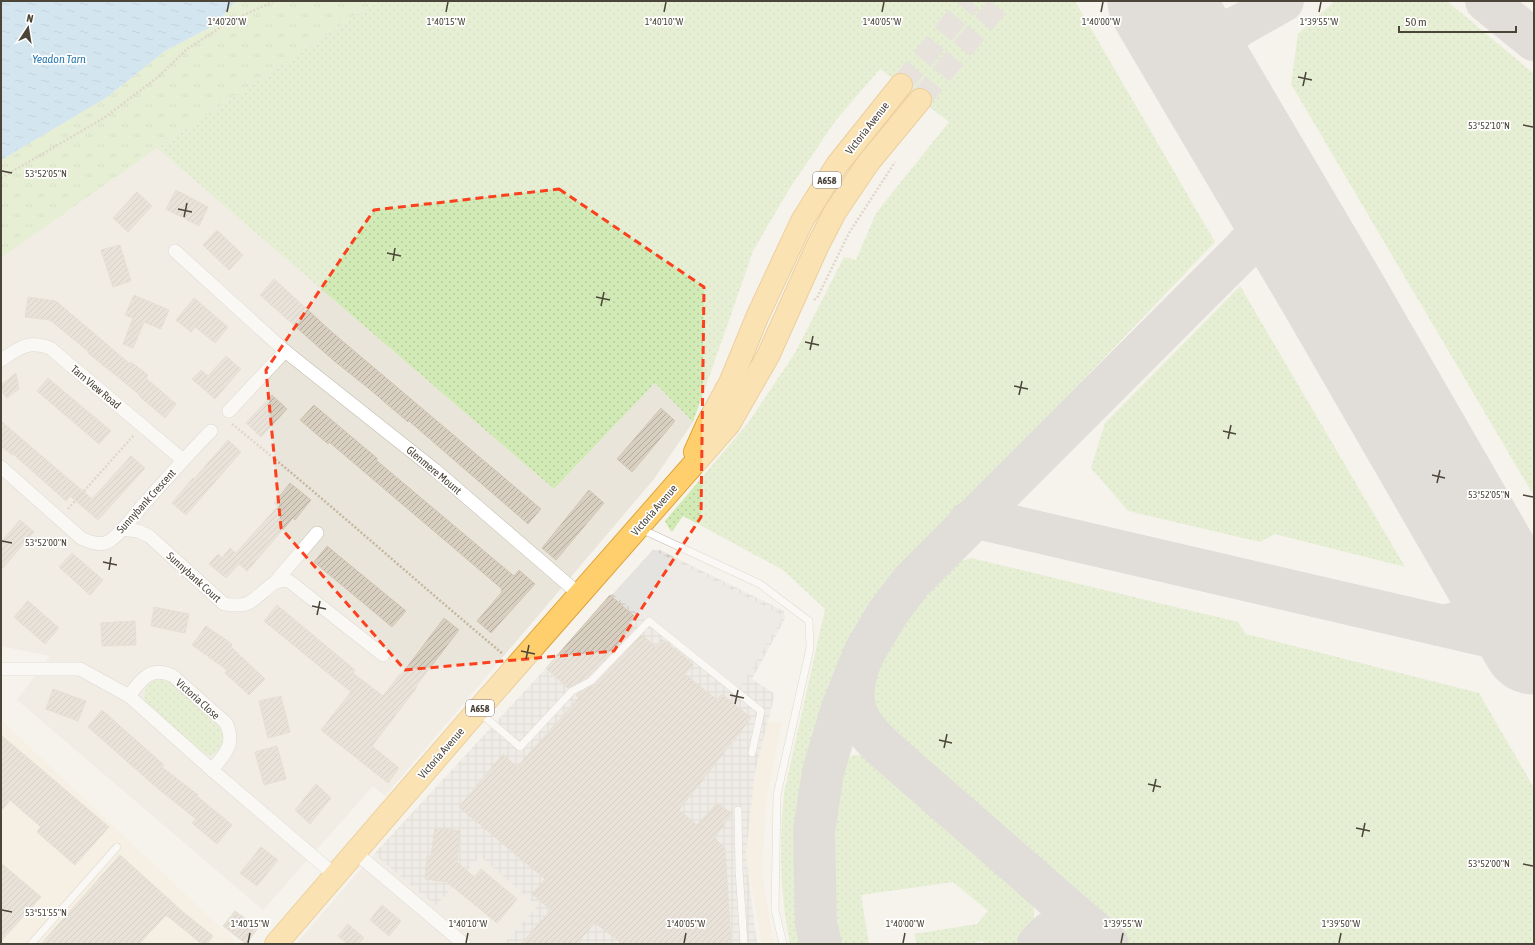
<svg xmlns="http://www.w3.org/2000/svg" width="1535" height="945" viewBox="0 0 1535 945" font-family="'Asap Condensed',sans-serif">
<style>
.residential{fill:#eae5da}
.commercial{fill:#f7ead8}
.industrial{fill:url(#industrial-grid)}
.grass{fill:url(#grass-dots)}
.park{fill:url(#park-tufts)}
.parking{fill:#e5e3e0}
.water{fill:url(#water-ripples)}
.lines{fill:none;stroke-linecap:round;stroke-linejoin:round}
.taxiway{stroke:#c8c6c3;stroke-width:42}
.runway{stroke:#c8c6c3;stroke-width:105}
.building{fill:url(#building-hatch);stroke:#d3c7b4}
.highway-tunnel{stroke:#d4d0c8;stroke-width:22;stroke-dasharray:22 11;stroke-linecap:butt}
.lane-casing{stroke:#c2bbae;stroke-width:8}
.street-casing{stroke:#c2bbae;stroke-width:14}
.highway-casing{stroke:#e0a43c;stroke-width:24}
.path{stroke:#c4b79f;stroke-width:2.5;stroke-dasharray:2 2;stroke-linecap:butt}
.lane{stroke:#fff;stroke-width:7}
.street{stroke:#fff;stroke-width:13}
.highway{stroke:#ffcf6e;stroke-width:22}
.marked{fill:none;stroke:#fc3f1d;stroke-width:3;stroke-dasharray:8 5;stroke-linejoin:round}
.ticks{fill:none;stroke:#4b4439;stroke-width:1.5}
.labels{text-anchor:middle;stroke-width:3.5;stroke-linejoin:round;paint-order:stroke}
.shield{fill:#fff;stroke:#817c74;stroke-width:1}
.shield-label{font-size:10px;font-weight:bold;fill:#4b4439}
.street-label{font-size:11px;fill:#4b4439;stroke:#fff}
.water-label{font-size:12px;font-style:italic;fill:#2e7ab2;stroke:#fff}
.ticks-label{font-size:10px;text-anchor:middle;fill:#4b4439;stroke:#fff;stroke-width:3.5;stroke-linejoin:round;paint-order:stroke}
</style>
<defs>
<pattern id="industrial-grid" width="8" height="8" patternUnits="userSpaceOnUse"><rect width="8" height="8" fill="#e6e2dd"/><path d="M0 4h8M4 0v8" fill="none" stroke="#c7c3be"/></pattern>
<pattern id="grass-dots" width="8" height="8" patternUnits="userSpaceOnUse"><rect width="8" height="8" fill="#d2eab5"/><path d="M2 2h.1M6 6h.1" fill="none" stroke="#b6ca9c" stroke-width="1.8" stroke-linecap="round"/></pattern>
<pattern id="park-tufts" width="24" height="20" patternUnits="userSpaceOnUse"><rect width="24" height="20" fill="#d2eab5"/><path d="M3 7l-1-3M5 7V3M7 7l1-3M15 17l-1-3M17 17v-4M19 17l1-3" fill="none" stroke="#b6ca9c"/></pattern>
<pattern id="water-ripples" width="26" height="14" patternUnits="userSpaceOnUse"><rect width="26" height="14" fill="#a9d4f2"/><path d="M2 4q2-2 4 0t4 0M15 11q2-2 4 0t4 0" fill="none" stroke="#8caec5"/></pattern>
<pattern id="building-hatch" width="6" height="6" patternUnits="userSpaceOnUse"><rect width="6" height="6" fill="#d8cfc1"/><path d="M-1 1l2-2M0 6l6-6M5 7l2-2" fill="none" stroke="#b1aa9e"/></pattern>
</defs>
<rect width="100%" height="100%" fill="#f6f3ec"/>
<g class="residential">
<polygon points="157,148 554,489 655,383 693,422 654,479 385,796 373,786 263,910 17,700 50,656 1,646 1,258"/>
<polygon points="374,854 436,906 480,856 538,906 504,944 296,944"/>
</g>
<g class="commercial">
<polygon points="1,720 238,944 1,944"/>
<polygon points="768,722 782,722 766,802 762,873 774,944 762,944 746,856 755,772"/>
</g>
<polygon class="industrial" points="653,550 660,550 784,611 785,619 752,679 775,694 755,772 746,855 757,944 504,944 537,906 480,856 436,906 374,854 546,668 610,595 613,594"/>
<g class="grass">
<path d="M377 1H1075L1215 242 903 568 852 635 829 683 810 743 800 796 797 825 796 857 801 913 805 944H790C780 894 779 844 784 793L825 609 783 570 683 516 672 532 668 527 665 521 748 423 795 353 844 257 856 260 876 213 949 122 880 69 836 120 788 191 753 251 732 312 693 422 655 383 554 489 157 148Z"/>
<polygon points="1335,1 1447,1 1534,74 1534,496 1291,84 1298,34"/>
<polygon points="1240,286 1405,567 1275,534 1260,542 1128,511 1091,468 1105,423"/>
<polygon points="971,558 1238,622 1246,634 1479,693 1534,788 1534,944 1131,944 875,719 868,696 876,671 903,626 948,565"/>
<path d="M162 679 170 681 218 726 221 731 223 738 221 746 216 752 210 755 202 754 147 707C141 693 146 681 162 679Z"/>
<polygon points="853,755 866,755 1034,900 1034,928 1017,944 987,944 982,941 968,944 917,944 914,934 977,924 988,911 953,882 861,895 869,944 840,944 834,893 833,829 843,761"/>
</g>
<polygon class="park" points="236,1 377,1 157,148 1,258 1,160 106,98 165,51 215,25"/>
<polygon class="parking" points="653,550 780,614 781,620 736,694 613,594"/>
<polygon class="water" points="1,1 236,1 215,25 165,51 106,98 1,160"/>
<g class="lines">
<g class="taxiway">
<polyline points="1486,1 1534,40"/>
<path d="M1161 3 1175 20 1194 30 1215 34 1237 27C1223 41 1211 55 1211 76 1211 82 1215 90 1217 97"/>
<polyline points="1237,27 1283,1"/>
<path d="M1252 156C1260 179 1274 206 1260 229 1256 236 1249 243 1244 249 1251 247 1258 244 1266 243 1295 240 1315 272 1332 292"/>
<polyline points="969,522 982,519 1534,647"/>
<polyline points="1498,579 1518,608 1534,624"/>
<path d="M1439 625C1444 625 1450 625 1455 623 1476 617 1489 591 1487 570 1486 561 1479 550 1475 541"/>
<path d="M856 676C847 713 864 730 889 753L1108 944"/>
<polyline points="821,944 816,924 814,831 823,772 842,708 864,653 887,614 911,582 1244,249"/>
<path d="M1038 944C1055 925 1066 920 1090 928"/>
</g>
<polyline class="runway" points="1160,1 1332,292 1534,642"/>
</g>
<g class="building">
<polygon points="176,190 208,207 199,226 166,209"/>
<polygon points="137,192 152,206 128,232 113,218"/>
<polygon points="217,230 243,255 229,270 203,245"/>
<polygon points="120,245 131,281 113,287 101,250"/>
<polygon points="274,279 333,333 541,509 528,524 409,421 408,422 368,388 333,360 260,295"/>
<polygon points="134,295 169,310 161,329 144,322 133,348 123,344 133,318 125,315"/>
<polygon points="28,297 56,301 130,364 131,362 148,375 146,378 176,404 165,418 139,396 140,395 88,353 89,352 50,320 25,317"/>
<polygon points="194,298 228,327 215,343 195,327 191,332 176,320"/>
<polygon points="226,356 241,369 215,399 192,379 201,370 208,376"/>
<polygon points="16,373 19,389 7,398 1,390 1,385"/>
<polygon points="48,378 111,431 99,444 37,391"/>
<polygon points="272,395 287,409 261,437 246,423"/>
<polygon points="314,405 378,459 376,460 514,576 519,570 535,584 491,633 477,621 502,592 501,591 502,589 329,442 328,444 300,420"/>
<polygon points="661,408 675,421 632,472 617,459"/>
<polygon points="1,421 92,499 131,456 145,468 98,520 70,496 66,501 13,454 12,455 1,446"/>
<polygon points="228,440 241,452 186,515 172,503 193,478 194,479"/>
<polygon points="290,483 311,500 295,520 293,518 247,571 239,564 226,578 209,564 218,554 222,558 230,548 236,553 278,506 274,503"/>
<polygon points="589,490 604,503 556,560 542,548"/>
<polygon points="20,520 34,532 1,570 1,542"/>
<polygon points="327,546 406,611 392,627 314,562"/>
<polygon points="72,553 103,580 90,595 59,567"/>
<polygon points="610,595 634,616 628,623 635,628 588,677 568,688 546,668"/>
<polygon points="28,601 59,628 45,644 14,617"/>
<polygon points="277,605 355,670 353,673 383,696 400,674 401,675 444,618 459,630 416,686 417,687 372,746 399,768 388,783 321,730 351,692 264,621"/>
<polygon points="154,607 189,614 185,633 151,626"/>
<polygon points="135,621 136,645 102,646 101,623"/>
<polygon points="206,626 232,644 231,647 265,679 249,695 225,673 227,670 192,645"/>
<polygon points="642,635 656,647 662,639 693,664 685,674 717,700 722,694 751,718 679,810 697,825 717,803 732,814 714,838 725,848 731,944 623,944 595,923 576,944 521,944 551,910 532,894 545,879 459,807 503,754 517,767 579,698 576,695 595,684"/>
<polygon points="53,689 86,701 78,721 46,709"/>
<polygon points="281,696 290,732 268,738 259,701"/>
<polygon points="102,710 164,765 162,767 198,795 197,796 232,825 217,844 192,823 196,819 156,787 88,727"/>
<polygon points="1,735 109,827 75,865 37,832 41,827 10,800 1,811"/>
<polygon points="277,746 286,779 264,785 255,752"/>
<polygon points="316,784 331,798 310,824 295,810"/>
<polygon points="435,828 460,831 457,862 474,877 481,869 517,899 497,923 447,882 425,879 427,856 431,856"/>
<polygon points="261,847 278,860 257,886 240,873"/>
<polygon points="120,855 183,912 213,936 207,944 202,944 166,915 139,944 41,944"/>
<polygon points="1,863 41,897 1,941"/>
<polygon points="382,905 401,921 389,936 370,920"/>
<polygon points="235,911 258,928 246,944 223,926"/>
<polygon points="348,924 364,938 358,944 348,944 338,936"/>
</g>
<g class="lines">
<g class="highway-tunnel">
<polyline points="901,85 970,1"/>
<polyline points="920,100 1002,1"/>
</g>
<g class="lane-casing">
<g id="lane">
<polyline points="641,529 760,584 809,621 810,648 777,795 775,910 783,944"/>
<polyline points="479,712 520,747 572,691 591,681 649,621 761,711 752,753"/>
<polyline points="738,810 739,870 744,944"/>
<polyline points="31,944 117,847"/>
</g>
</g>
<g class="street-casing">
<g id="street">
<polyline points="175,251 285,351 435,470 579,594"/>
<path d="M1 360C19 348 28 340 50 348L183 460"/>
<polyline points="229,411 285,351"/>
<path d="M1 467 81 538C89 542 99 546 108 542 120 535 133 517 142 506 165 481 187 455 211 431"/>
<path d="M122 529 138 531 149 536 224 604C232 605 239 606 246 604 262 598 270 577 289 581L383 655"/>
<polyline points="276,581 317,533"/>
<polyline points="1,669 80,669 129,696 212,770 336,876"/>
<path d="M129 696C141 680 150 665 173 676L226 723C236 745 225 753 212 770"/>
<polyline points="356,853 464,944"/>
</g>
</g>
<g class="highway-casing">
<g id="highway">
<polyline points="695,452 708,423 730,383 758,315 802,221 837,165 901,85"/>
<polyline points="276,944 477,711 729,424 768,356 817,247 835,212 868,163 920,100"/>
</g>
</g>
<g class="path">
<polyline points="1,178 104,118 158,77 187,49 229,22 274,1"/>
<polyline points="814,300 817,298 849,233 895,162"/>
<path d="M232 424C324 498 412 578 503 654"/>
<polyline points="68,509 134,435"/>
</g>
<use href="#lane" class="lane"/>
<use href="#street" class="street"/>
<use href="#highway" class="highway"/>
</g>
<path d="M0 0H1535V945H0ZM559 189 704 287 701 517 614 651 405 670 281 528 266 370 374 210Z" fill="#f6f3ec" fill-opacity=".55" fill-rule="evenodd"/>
<path class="marked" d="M559 189 704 287 701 517 614 651 405 670 281 528 266 370 374 210Z"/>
<path class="ticks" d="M227 12 229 2M446 12 448 2M664 12 666 2M882 12 884 2M1101 12 1103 2M1319 12 1321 2M1298 77 1312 80M1303 86 1306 72M1523 125 1533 127M2 171 12 173M178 209 192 212M184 217 187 203M387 253 401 256M393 261 395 248M596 297 610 300M601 306 604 292M805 342 819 345M810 350 813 336M1014 386 1028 389M1019 395 1022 381M1223 431 1236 434M1228 439 1231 425M1432 475 1445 478M1437 483 1440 470M1523 495 1533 497M2 541 12 543M103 562 117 565M109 570 111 557M312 606 326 609M317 615 320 601M521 651 535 654M526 659 529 645M730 695 744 698M735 704 738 690M939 740 952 743M944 748 947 734M1148 784 1161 787M1153 792 1156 779M1356 828 1370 831M1362 837 1365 823M1523 864 1533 866M2 910 12 912M248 943 250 933M466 943 468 933M684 943 686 933M903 943 905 933M1121 943 1123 933M1339 943 1341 933"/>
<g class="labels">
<g class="shield">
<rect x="813" y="172" width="28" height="16" rx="3"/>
<rect x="466" y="700" width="28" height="16" rx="3"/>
</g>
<g class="shield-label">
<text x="827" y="184">A658</text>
<text x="480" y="712">A658</text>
</g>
<g class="street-label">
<text transform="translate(867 128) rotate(-52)" y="4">Victoria Avenue</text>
<text transform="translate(96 387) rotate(40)" y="4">Tarn View Road</text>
<text transform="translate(434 470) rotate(40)" y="4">Glenmere Mount</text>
<text transform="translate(146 501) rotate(-48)" y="4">Sunnybank Crescent</text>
<text transform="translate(654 510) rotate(-49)" y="4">Victoria Avenue</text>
<text transform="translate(194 577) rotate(42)" y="4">Sunnybank Court</text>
<text transform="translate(198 699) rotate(42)" y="4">Victoria Close</text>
<text transform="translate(441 753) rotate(-49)" y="4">Victoria Avenue</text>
</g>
<g class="water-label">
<text x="59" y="63">Yeadon Tarn</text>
</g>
</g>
<g class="ticks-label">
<text x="227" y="25">1°40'20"W</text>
<text x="446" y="25">1°40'15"W</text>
<text x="664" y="25">1°40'10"W</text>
<text x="882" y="25">1°40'05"W</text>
<text x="1101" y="25">1°40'00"W</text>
<text x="1319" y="25">1°39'55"W</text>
<text x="1489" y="129">53°52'10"N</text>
<text x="46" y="177">53°52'05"N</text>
<text x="1489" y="498">53°52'05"N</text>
<text x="46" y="546">53°52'00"N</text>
<text x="1489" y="867">53°52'00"N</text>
<text x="46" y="916">53°51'55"N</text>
<text x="250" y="927">1°40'15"W</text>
<text x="468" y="927">1°40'10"W</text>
<text x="686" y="927">1°40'05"W</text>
<text x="905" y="927">1°40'00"W</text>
<text x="1123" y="927">1°39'55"W</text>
<text x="1341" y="927">1°39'50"W</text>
</g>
<rect width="1535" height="945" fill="none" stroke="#4b4439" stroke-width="4"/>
<g transform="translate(28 28) rotate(12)" stroke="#ffffff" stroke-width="3" paint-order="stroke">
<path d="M0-3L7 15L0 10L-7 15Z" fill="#4b4439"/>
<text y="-6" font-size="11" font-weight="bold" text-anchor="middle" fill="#4b4439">N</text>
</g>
<path d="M1399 26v6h117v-6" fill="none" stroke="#4b4439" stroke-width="2"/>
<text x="1405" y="26" font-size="12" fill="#4b4439" stroke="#ffffff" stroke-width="3" paint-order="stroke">50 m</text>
</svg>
